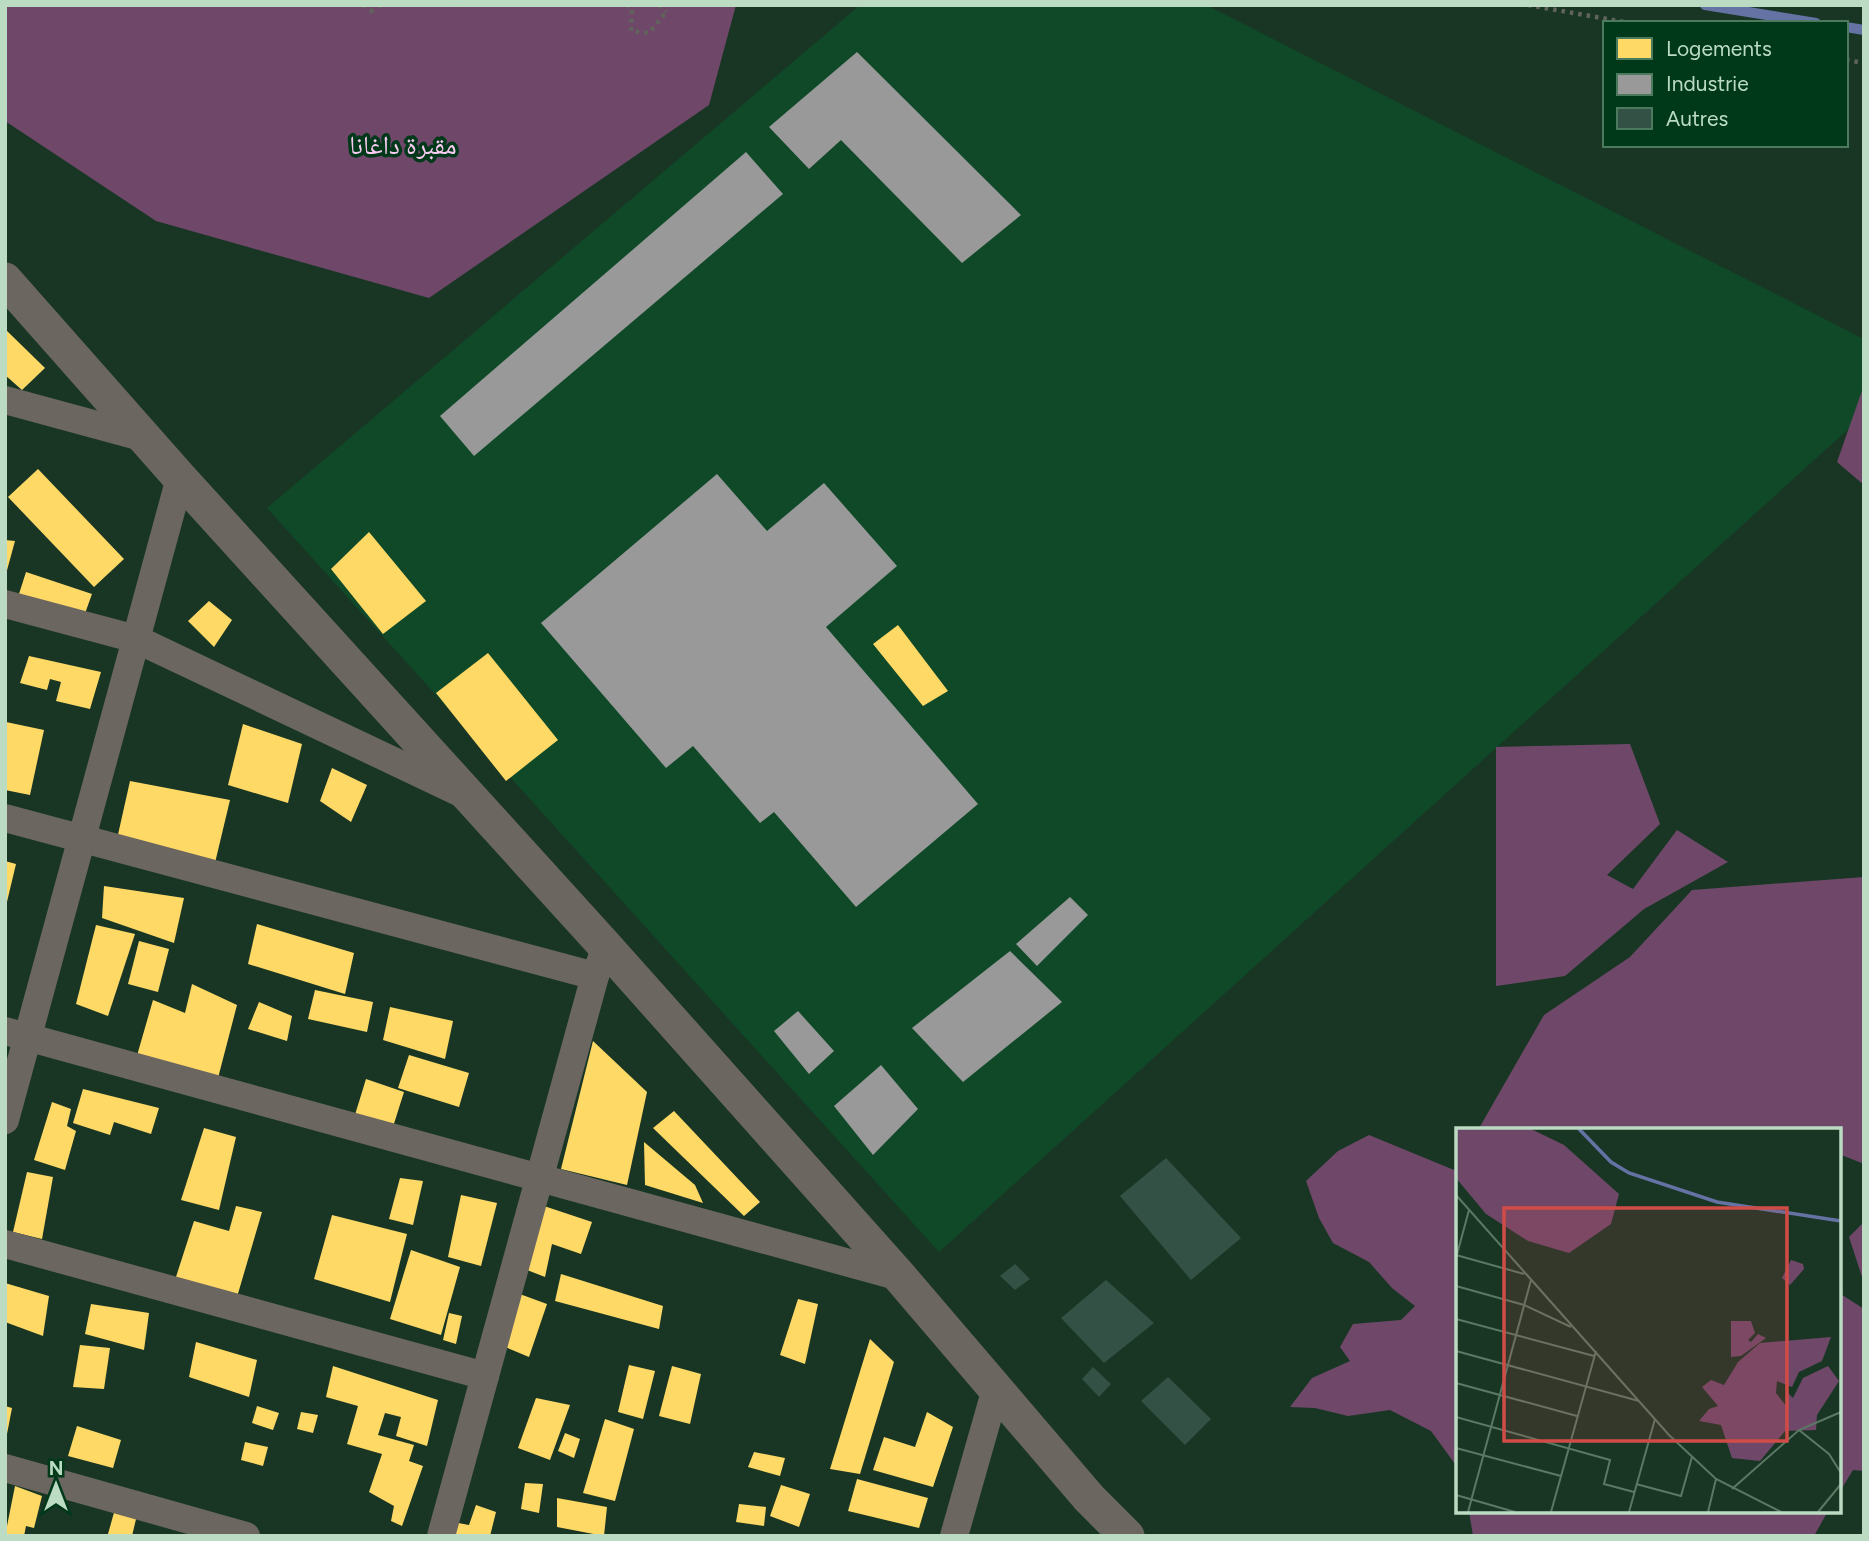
<svg xmlns="http://www.w3.org/2000/svg" width="1869" height="1541" viewBox="0 0 1869 1541" font-family="Figtree,'Noto Naskh Arabic',sans-serif">
<style>
.built{fill:#0f4928}
.green{fill:#6f4869}
.homes{fill:#ffd966}
.industry{fill:#999}
.lines{fill:none;stroke-linecap:round;stroke-linejoin:round}
.stream{stroke:#6472a4;stroke-width:10}
.building{fill:#335144}
.path{stroke:#60645c;stroke-width:4.5;stroke-dasharray:3.5 5;stroke-linecap:butt}
.minor{stroke:#6b6660;stroke-width:28}
.tertiary{stroke:#6b6660;stroke-width:35}
.labels{text-anchor:middle;stroke-width:7;stroke-linejoin:round;paint-order:stroke}
.park-label{font-size:26px;fill:#fbccf1;stroke:#00381a}
.inset-river{fill:none;stroke:#6472a4;stroke-width:3.5}
.inset-road{fill:none;stroke:#5a7864;stroke-width:2}
.view{fill:#d14c47;fill-opacity:0.15;stroke:#d14c47;stroke-width:3.5}
.inset-edge{fill:none;stroke:#bbdcc3;stroke-width:3.5}
</style>
<rect width="100%" height="100%" fill="#193625"/>
<polygon class="built" points="860,5 1206,5 1864,339 1864,415 939,1252 267,508"/>
<g class="green">
<polygon points="5,5 736,5 709,105 429,298 156,221 5,121"/>
<polygon points="1864,385 1864,485 1837,462"/>
<polygon points="1630,744 1660,824 1607,875 1633,889 1677,830 1728,862 1644,909 1565,976 1496,986 1496,747"/>
<polygon points="1864,877 1864,1164 1839,1154 1839,1130 1478,1130 1544,1015 1630,957 1692,890"/>
<polygon points="1369,1135 1454,1170 1458,1164 1458,1468 1431,1431 1390,1410 1348,1416 1315,1408 1290,1407 1312,1378 1350,1361 1340,1347 1353,1324 1401,1320 1415,1306 1392,1288 1369,1262 1333,1243 1319,1218 1306,1181 1338,1151"/>
<polygon points="1864,1222 1864,1283 1849,1237"/>
<polygon points="1839,1293 1864,1309 1864,1471 1853,1470 1839,1493"/>
<polygon points="1469,1511 1828,1511 1814,1536 1473,1536"/>
</g>
<g class="homes">
<polygon points="5,329 45,368 22,390 5,375"/>
<polygon points="38,469 124,559 94,587 8,497"/>
<polygon points="369,532 426,601 383,634 331,569"/>
<polygon points="5,540 15,541 6,574 5,574"/>
<polygon points="26,572 92,594 83,619 18,597"/>
<polygon points="209,601 232,620 214,647 188,621"/>
<polygon points="898,625 948,691 923,706 873,644"/>
<polygon points="488,653 558,740 506,781 436,693"/>
<polygon points="29,656 101,672 90,709 56,701 61,682 50,679 47,690 20,683"/>
<polygon points="6,722 44,730 30,795 5,790"/>
<polygon points="243,724 302,744 288,803 228,785"/>
<polygon points="332,768 367,785 351,822 320,801"/>
<polygon points="130,781 230,800 214,867 117,839"/>
<polygon points="5,861 16,864 6,906 5,906"/>
<polygon points="104,886 184,898 174,943 102,918"/>
<polygon points="257,924 354,953 345,994 248,964"/>
<polygon points="96,925 135,934 108,1016 76,1004"/>
<polygon points="139,941 169,949 158,992 128,984"/>
<polygon points="192,984 237,1005 218,1078 136,1059 153,1000 185,1013"/>
<polygon points="315,990 373,1002 367,1032 308,1019"/>
<polygon points="259,1002 292,1016 287,1041 248,1029"/>
<polygon points="390,1007 453,1021 445,1059 383,1040"/>
<polygon points="593,1041 647,1092 627,1185 561,1169"/>
<polygon points="409,1055 469,1073 459,1107 398,1088"/>
<polygon points="366,1079 404,1092 392,1130 354,1118"/>
<polygon points="83,1089 159,1108 151,1134 114,1122 110,1135 73,1123"/>
<polygon points="52,1102 71,1109 67,1126 76,1131 65,1170 34,1160"/>
<polygon points="674,1111 760,1202 744,1216 653,1128"/>
<polygon points="204,1128 236,1137 219,1210 181,1200"/>
<polygon points="644,1142 695,1185 703,1203 645,1185"/>
<polygon points="27,1172 53,1177 42,1239 13,1232"/>
<polygon points="400,1178 423,1181 413,1225 389,1219"/>
<polygon points="461,1195 497,1203 481,1266 448,1257"/>
<polygon points="538,1204 592,1222 581,1254 552,1244 545,1277 522,1268"/>
<polygon points="236,1206 262,1212 237,1297 175,1280 194,1221 229,1231"/>
<polygon points="332,1215 407,1234 390,1302 314,1279"/>
<polygon points="411,1250 460,1267 441,1335 390,1319"/>
<polygon points="561,1274 663,1306 659,1329 555,1301"/>
<polygon points="5,1283 49,1296 43,1336 5,1322"/>
<polygon points="517,1293 547,1304 529,1357 498,1344"/>
<polygon points="798,1299 818,1304 805,1364 780,1355"/>
<polygon points="91,1304 149,1313 144,1350 85,1334"/>
<polygon points="449,1313 462,1316 456,1344 443,1340"/>
<polygon points="870,1339 894,1362 860,1474 830,1469"/>
<polygon points="196,1342 257,1360 249,1397 189,1377"/>
<polygon points="80,1345 110,1348 104,1389 73,1387"/>
<polygon points="629,1365 655,1371 643,1419 618,1412"/>
<polygon points="333,1366 438,1400 427,1446 396,1436 401,1417 385,1413 378,1435 414,1445 409,1461 423,1466 402,1526 391,1521 394,1506 369,1492 382,1454 347,1444 358,1406 326,1397"/>
<polygon points="672,1366 701,1374 690,1424 659,1416"/>
<polygon points="536,1398 570,1405 550,1460 518,1448"/>
<polygon points="5,1406 12,1408 7,1434 5,1434"/>
<polygon points="257,1406 279,1413 273,1430 252,1423"/>
<polygon points="301,1412 318,1415 313,1433 297,1429"/>
<polygon points="927,1412 953,1427 933,1487 873,1470 884,1437 915,1447"/>
<polygon points="605,1419 634,1429 615,1501 583,1493"/>
<polygon points="77,1426 121,1440 113,1468 68,1456"/>
<polygon points="565,1433 580,1439 574,1458 558,1451"/>
<polygon points="245,1442 268,1447 263,1466 241,1460"/>
<polygon points="754,1452 785,1458 780,1476 748,1467"/>
<polygon points="857,1479 928,1498 919,1528 848,1511"/>
<polygon points="525,1483 543,1484 539,1513 521,1509"/>
<polygon points="781,1485 810,1494 799,1527 770,1516"/>
<polygon points="15,1486 42,1496 34,1528 26,1526 24,1536 5,1536"/>
<polygon points="557,1498 607,1507 604,1536 557,1527"/>
<polygon points="739,1504 766,1507 764,1526 736,1522"/>
<polygon points="476,1505 496,1512 490,1536 449,1536 453,1522 469,1525"/>
<polygon points="115,1509 137,1515 132,1536 108,1534"/>
</g>
<g class="industry">
<polygon points="857,52 1021,215 962,263 841,140 809,169 769,127"/>
<polygon points="746,152 783,194 474,456 440,416"/>
<polygon points="717,474 767,531 824,483 897,566 826,627 978,804 856,907 774,812 760,823 693,746 666,768 541,623"/>
<polygon points="1070,897 1088,915 1037,966 1016,944"/>
<polygon points="1010,951 1062,1002 963,1082 912,1028"/>
<polygon points="798,1011 834,1051 809,1074 774,1031"/>
<polygon points="881,1065 918,1109 873,1155 834,1106"/>
</g>
<g class="lines">
<g class="stream">
<polyline points="1705,5 1816,23"/>
<polyline points="1846,27 1864,30"/>
</g>
</g>
<g class="building">
<polygon points="1166,1158 1241,1238 1191,1280 1120,1196"/>
<polygon points="1015,1264 1030,1279 1015,1290 1000,1276"/>
<polygon points="1106,1280 1154,1323 1104,1363 1061,1318"/>
<polygon points="1093,1367 1111,1384 1099,1397 1082,1379"/>
<polygon points="1168,1377 1211,1419 1185,1445 1141,1401"/>
</g>
<g class="lines">
<g class="path">
<polyline points="364,5 371,11 381,5"/>
<polyline points="455,5 459,5"/>
<polyline points="626,5 632,9 631,31 649,33 666,12"/>
<polyline points="659,5 666,12"/>
<polyline points="1528,5 1630,23"/>
<polyline points="1846,60 1864,63"/>
</g>
<g class="minor">
<polyline points="5,400 145,438"/>
<polyline points="5,604 136,639 463,794"/>
<polyline points="5,818 595,976"/>
<polyline points="5,1031 900,1277"/>
<polyline points="5,1120 180,478"/>
<polyline points="5,1244 485,1376"/>
<polyline points="5,1468 246,1536"/>
<polyline points="441,1536 595,976 606,947"/>
<polyline points="954,1536 995,1392"/>
</g>
<polyline class="tertiary" points="5,280 180,478 606,947 900,1277 1089,1498 1127,1536"/>
</g>
<g class="labels">
<g class="park-label">
<text x="403" y="154">مقبرة داغانا</text>
</g>
</g>
<g transform="translate(1456 1128)">
<rect width="385" height="385" fill="#193625"/>
<path d="M0 1H75L108 17 163 66 155 96 113 125 72 113 30 86 0 50ZM335 132 347 136 348 141 334 157 326 150ZM275 193H295L299 205 292 212 295 214 302 206 310 210 285 228 275 229ZM375 209 366 233 343 244 336 259 321 253 320 265 331 279V264L337 270 347 250 372 238 383 253 361 287 360 302 329 303 304 333 276 330 265 297 243 293 253 281 262 278 246 259 255 252 268 257 282 234 304 215Z" fill="#6f4869"/>
<path class="inset-river" d="M123 1 155 34 173 45 261 74 385 93"/>
<path class="inset-road" d="M0 67 213 307 260 351 325 384M0 127 68 146M0 130 13 82M0 158 68 177 115 199M0 191 138 228M0 223 183 273M0 255 121 288M0 289 154 332 148 356 178 364M343 302 373 326 385 345M0 320 105 348M180 356 225 368 236 329M276 361 343 302 385 284M0 367 59 384M12 384 75 152M95 384 140 223M173 384 199 291M252 384 260 351M362 384 385 356"/>
<path class="view" d="M48 80H331V313H48Z"/>
<rect width="385" height="385" class="inset-edge"/>
</g>
<rect width="1869" height="1541" fill="none" stroke="#bbdcc3" stroke-width="14"/>
<rect x="1603" y="21" width="245" height="126" fill="#00381a" stroke="#4b7a5e" stroke-width="2"/>
<rect x="1617" y="38" width="35" height="21" fill="#ffd966" stroke="#4b7a5e" stroke-width="2"/>
<text x="1666" y="56" font-size="21" fill="#bbdcc3">Logements</text>
<rect x="1617" y="74" width="35" height="21" fill="#999999" stroke="#4b7a5e" stroke-width="2"/>
<text x="1666" y="91" font-size="21" fill="#bbdcc3">Industrie</text>
<rect x="1617" y="108" width="35" height="21" fill="#335144" stroke="#4b7a5e" stroke-width="2"/>
<text x="1666" y="126" font-size="21" fill="#bbdcc3">Autres</text>
<g transform="translate(56 1485)" stroke="#00381a" stroke-width="5" paint-order="stroke">
<path d="M0-5L12 26L0 18L-12 26Z" fill="#bbdcc3"/>
<text y="-10" font-size="19" font-weight="bold" text-anchor="middle" fill="#bbdcc3">N</text>
</g>
</svg>
